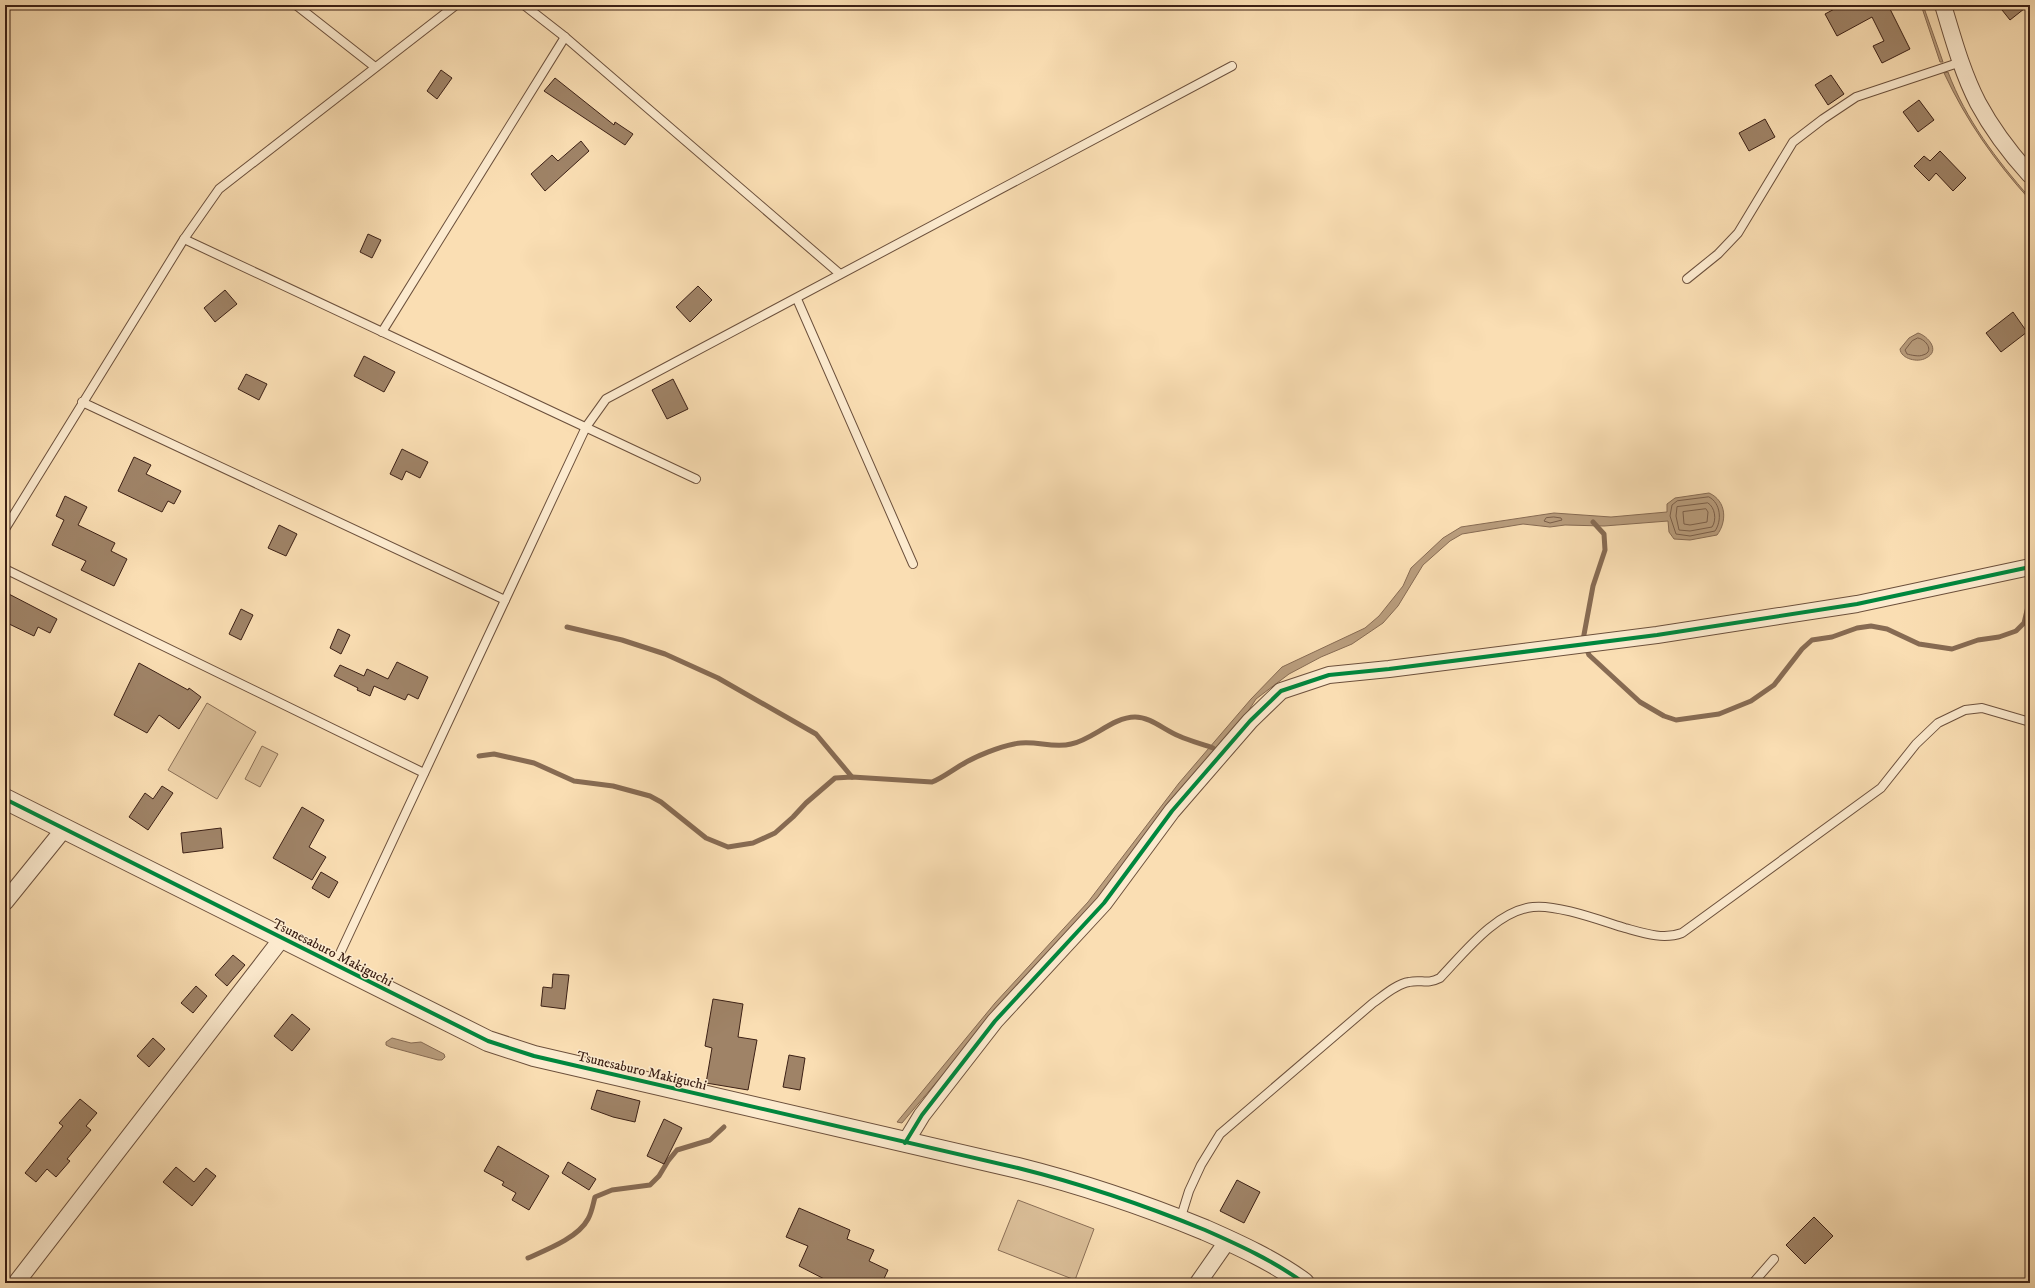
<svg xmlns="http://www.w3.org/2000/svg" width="2035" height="1288" viewBox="0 0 2035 1288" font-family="'IM FELL DW Pica',serif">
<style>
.green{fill:#dabe98;stroke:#8b6f56}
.water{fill:#b99d7d;stroke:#876b53}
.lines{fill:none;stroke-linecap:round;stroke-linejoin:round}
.shore{stroke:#7a5e49;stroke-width:1}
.stream{stroke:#876b53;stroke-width:5}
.building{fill:#9f8367;stroke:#3c2015}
.service-casing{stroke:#6c503c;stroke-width:10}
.minor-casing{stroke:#6c503c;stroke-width:18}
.tertiary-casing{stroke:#6c503c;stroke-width:22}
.service{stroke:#fceace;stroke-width:8}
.minor{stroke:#fceace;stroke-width:16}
.tertiary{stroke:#fceace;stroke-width:20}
.cycleway-casing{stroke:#fceace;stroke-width:6}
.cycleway{stroke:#00873e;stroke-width:4}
.labels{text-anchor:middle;stroke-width:3;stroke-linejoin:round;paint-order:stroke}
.street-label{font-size:14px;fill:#3c2015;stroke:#fceace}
</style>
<rect width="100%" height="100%" fill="#fadeb3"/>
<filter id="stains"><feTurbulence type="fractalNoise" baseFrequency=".005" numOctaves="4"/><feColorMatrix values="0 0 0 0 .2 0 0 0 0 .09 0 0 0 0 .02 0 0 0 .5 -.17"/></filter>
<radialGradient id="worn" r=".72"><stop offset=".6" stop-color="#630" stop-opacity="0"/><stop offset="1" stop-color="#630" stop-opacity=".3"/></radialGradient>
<g class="green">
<polygon points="207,703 256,732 217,799 168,770"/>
<polygon points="262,746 278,754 260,787 245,779"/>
<polygon points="1018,1200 1094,1229 1075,1280 998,1250"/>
</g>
<g class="water">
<polygon points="1921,5 1923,5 1943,62 1940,62"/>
<path d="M1948 72C1966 120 1996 159 2030 198V200C1994 160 1967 122 1944 73Z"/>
<path d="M1918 333C1928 336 1941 351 1926 358 1918 363 1901 359 1900 349L1909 338Z"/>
<path d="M1709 493C1727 501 1727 522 1717 535L1690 540 1674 539 1669 532 1668 521 1604 526 1565 525 1550 527 1523 524 1462 534 1450 541 1423 565 1398 606 1383 623 1352 644 1321 657 1289 674 1256 699 1247 713 1184 785 1112 882 999 1008 902 1123 897 1122 995 1003 1088 902 1179 783 1251 699 1282 667 1365 628 1379 616 1403 586 1411 568 1443 538 1461 527 1554 513 1611 517 1667 512V504L1675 498Z"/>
<polygon points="392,1038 411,1043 421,1042 444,1054 445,1057 442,1060 438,1060 390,1047 386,1045 386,1042"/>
</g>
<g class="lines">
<g class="shore">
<path d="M1918 338C1926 339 1935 352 1923 355 1919 357 1911 355 1907 354L1905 350 1912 341Z"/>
<path d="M1709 497C1721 503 1722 521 1715 531L1690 536 1676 534 1670 516 1672 505 1677 501Z"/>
<path d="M1708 503C1715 507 1717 520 1712 527L1690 531 1679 530 1676 516 1677 507Z"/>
<polygon points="1706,509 1708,512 1707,522 1690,525 1684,524 1683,512"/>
<polygon points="1554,517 1561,518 1562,520 1550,523 1544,521 1546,518"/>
</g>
<g class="stream">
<polyline points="1593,522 1604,534 1605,550 1593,586 1583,640 1589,655 1640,702 1664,716 1676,720 1719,714 1751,701 1774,685 1802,649 1812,640 1832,637 1857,628 1871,626 1887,629 1919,644 1952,649 1978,640 1999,637 2016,631 2024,623 2030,598"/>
<polyline points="567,627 622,640 665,654 718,678 816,734 852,777"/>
<path d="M479 756 494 754 534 763 574 781 613 786 650 796 661 802 706 838 728 847 753 843 775 833 793 817 806 803 835 778 852 777 932 782C944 777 952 770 963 764 976 756 999 747 1014 744 1033 739 1052 749 1071 744 1092 740 1113 717 1135 717 1151 717 1164 730 1179 736 1190 741 1202 744 1213 748"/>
<path d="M528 1258C546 1250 578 1238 588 1219 592 1212 593 1204 595 1197L612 1190 650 1185 659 1176 668 1161 677 1150 710 1140 724 1127"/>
</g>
</g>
<g class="building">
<polygon points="1842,5 1893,5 1889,7 1910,49 1882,63 1873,46 1884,41 1872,17 1837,36 1825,14"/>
<polygon points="1998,5 2029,5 2010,20"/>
<polygon points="441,70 452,78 437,99 427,91"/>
<polygon points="1831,75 1844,94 1828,105 1815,85"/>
<polygon points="555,78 614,125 615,122 633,134 625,145 544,91"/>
<polygon points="1919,100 1934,120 1918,132 1903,112"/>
<polygon points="1765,119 1775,137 1749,151 1739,133"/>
<polygon points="581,141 589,151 545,191 531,174 552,155 558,161"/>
<polygon points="1940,151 1966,178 1953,191 1936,173 1929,181 1914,166 1924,156 1930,161"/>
<polygon points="368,234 381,240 372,258 360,252"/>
<polygon points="698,286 712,300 690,322 676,307"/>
<polygon points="225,290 237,304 215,322 204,308"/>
<polygon points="2013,312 2027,332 2001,352 1986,333"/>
<polygon points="364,356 395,372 384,392 354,376"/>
<polygon points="246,374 267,384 259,400 238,389"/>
<polygon points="673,379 688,409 667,419 652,390"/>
<polygon points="402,449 428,462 420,478 406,471 402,480 390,474"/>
<polygon points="134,457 151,465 146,474 181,491 174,504 168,501 162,512 118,491"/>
<polygon points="65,496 87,507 78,525 115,543 111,551 127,559 114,586 81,570 86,561 52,545 64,520 56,516"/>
<polygon points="279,525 297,534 286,556 268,548"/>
<polygon points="5,592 57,619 50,633 38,627 34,636 5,622"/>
<polygon points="241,609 253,615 241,640 229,634"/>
<polygon points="338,629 350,635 341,654 330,648"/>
<polygon points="397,662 428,677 418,699 408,694 405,700 374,686 370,696 357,690 358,688 334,676 340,665 364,676 367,669 388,679"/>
<polygon points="139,663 188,690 189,688 201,697 179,729 159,715 147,733 114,715"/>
<polygon points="162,786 173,793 148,830 129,817 145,793 153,799"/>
<polygon points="302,807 324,820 309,847 326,857 312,880 273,858"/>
<polygon points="221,828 223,848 183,853 181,833"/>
<polygon points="321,872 338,882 329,898 312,888"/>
<polygon points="233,955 245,965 227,986 215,975"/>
<polygon points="553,974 569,975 565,1009 541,1006 543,987 552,988"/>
<polygon points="196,986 207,996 193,1013 181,1003"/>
<polygon points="713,999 743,1004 738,1037 757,1040 748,1090 706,1083 712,1048 705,1046"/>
<polygon points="292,1014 310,1029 292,1051 274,1036"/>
<polygon points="153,1038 165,1049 149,1067 137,1056"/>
<polygon points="789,1055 805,1058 800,1090 783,1087"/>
<polygon points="597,1090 640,1101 635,1122 613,1117 591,1109"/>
<polygon points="80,1099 97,1113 86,1126 91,1130 67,1159 70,1161 56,1177 47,1169 36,1182 25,1173 63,1126 59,1123"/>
<polygon points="664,1119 682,1128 664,1164 647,1156"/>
<polygon points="498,1146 549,1176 529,1210 512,1200 516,1193 502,1185 504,1182 484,1171"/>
<polygon points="568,1162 596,1179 589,1190 562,1173"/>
<polygon points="176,1167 194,1182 206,1168 216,1176 192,1206 163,1182"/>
<polygon points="1237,1180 1260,1192 1244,1223 1220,1211"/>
<polygon points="799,1208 850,1230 847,1239 874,1250 869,1261 888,1270 882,1283 832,1283 799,1266 808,1246 786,1237"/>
<polygon points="1814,1217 1833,1236 1805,1264 1786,1245"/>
</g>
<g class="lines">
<g class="service-casing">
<g id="service">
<polyline points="296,5 375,67"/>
<polyline points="524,5 565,37 840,274"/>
<polyline points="184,239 696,479"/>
<polyline points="1687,279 1718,254 1738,233 1793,142 1823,119 1856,97 1961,62"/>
<polyline points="797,299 913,564"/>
<polyline points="382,332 565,37"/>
<polyline points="82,402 505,600"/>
<polyline points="5,529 184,239 219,189 456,5"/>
<polyline points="5,569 424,773"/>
<polyline points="335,964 586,427 606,399 1232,66"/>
<path d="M1180 1220 1189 1191 1201 1165 1220 1134 1373 1003C1383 996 1396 984 1409 982 1422 979 1426 985 1440 978 1464 953 1496 911 1533 907 1556 904 1602 921 1625 928 1643 933 1663 940 1682 933L1881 788 1916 744 1938 723 1965 710 1982 708 2030 722"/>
<polyline points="1753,1283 1774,1259"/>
</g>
</g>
<g class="minor-casing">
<g id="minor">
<path d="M1943 5C1953 38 1962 72 1978 103 1992 129 2010 153 2030 175"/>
<polyline points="5,902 64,829"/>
<polyline points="905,1143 922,1115 995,1021 1104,903 1172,811 1250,721 1281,691 1329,675 1389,669 1657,635 1857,604 2030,567"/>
<polyline points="16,1283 283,937"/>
<polyline points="1198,1283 1228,1240"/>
</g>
</g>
<g class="tertiary-casing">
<path id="tertiary" d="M5 799 488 1041 534 1056 1018 1168C1082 1184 1144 1205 1205 1230 1239 1245 1274 1261 1304 1283"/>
</g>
<use href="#service" class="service"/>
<use href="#minor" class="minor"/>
<use href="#tertiary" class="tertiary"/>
<g class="cycleway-casing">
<g id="cycleway">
<path d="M5 799 488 1041 534 1056 1018 1168C1082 1184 1144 1205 1205 1230 1239 1245 1274 1261 1304 1283"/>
<polyline points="905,1143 922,1115 995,1021 1104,903 1172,811 1250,721 1281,691 1329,675 1389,669 1657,635 1857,604 2030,567"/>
</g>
</g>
<use href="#cycleway" class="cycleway"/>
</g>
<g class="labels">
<g class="street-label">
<text transform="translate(333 952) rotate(27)" y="5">Tsunesaburo Makiguchi</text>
<text transform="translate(642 1070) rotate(13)" y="5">Tsunesaburo Makiguchi</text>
</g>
</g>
<rect width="2035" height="1288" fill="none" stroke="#fadeb3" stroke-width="20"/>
<rect x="6" y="6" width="2023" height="1276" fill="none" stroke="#3c2015" stroke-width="2"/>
<rect x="10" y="10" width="2015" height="1268" fill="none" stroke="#3c2015"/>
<rect width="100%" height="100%" filter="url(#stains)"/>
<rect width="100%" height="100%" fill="url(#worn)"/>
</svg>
